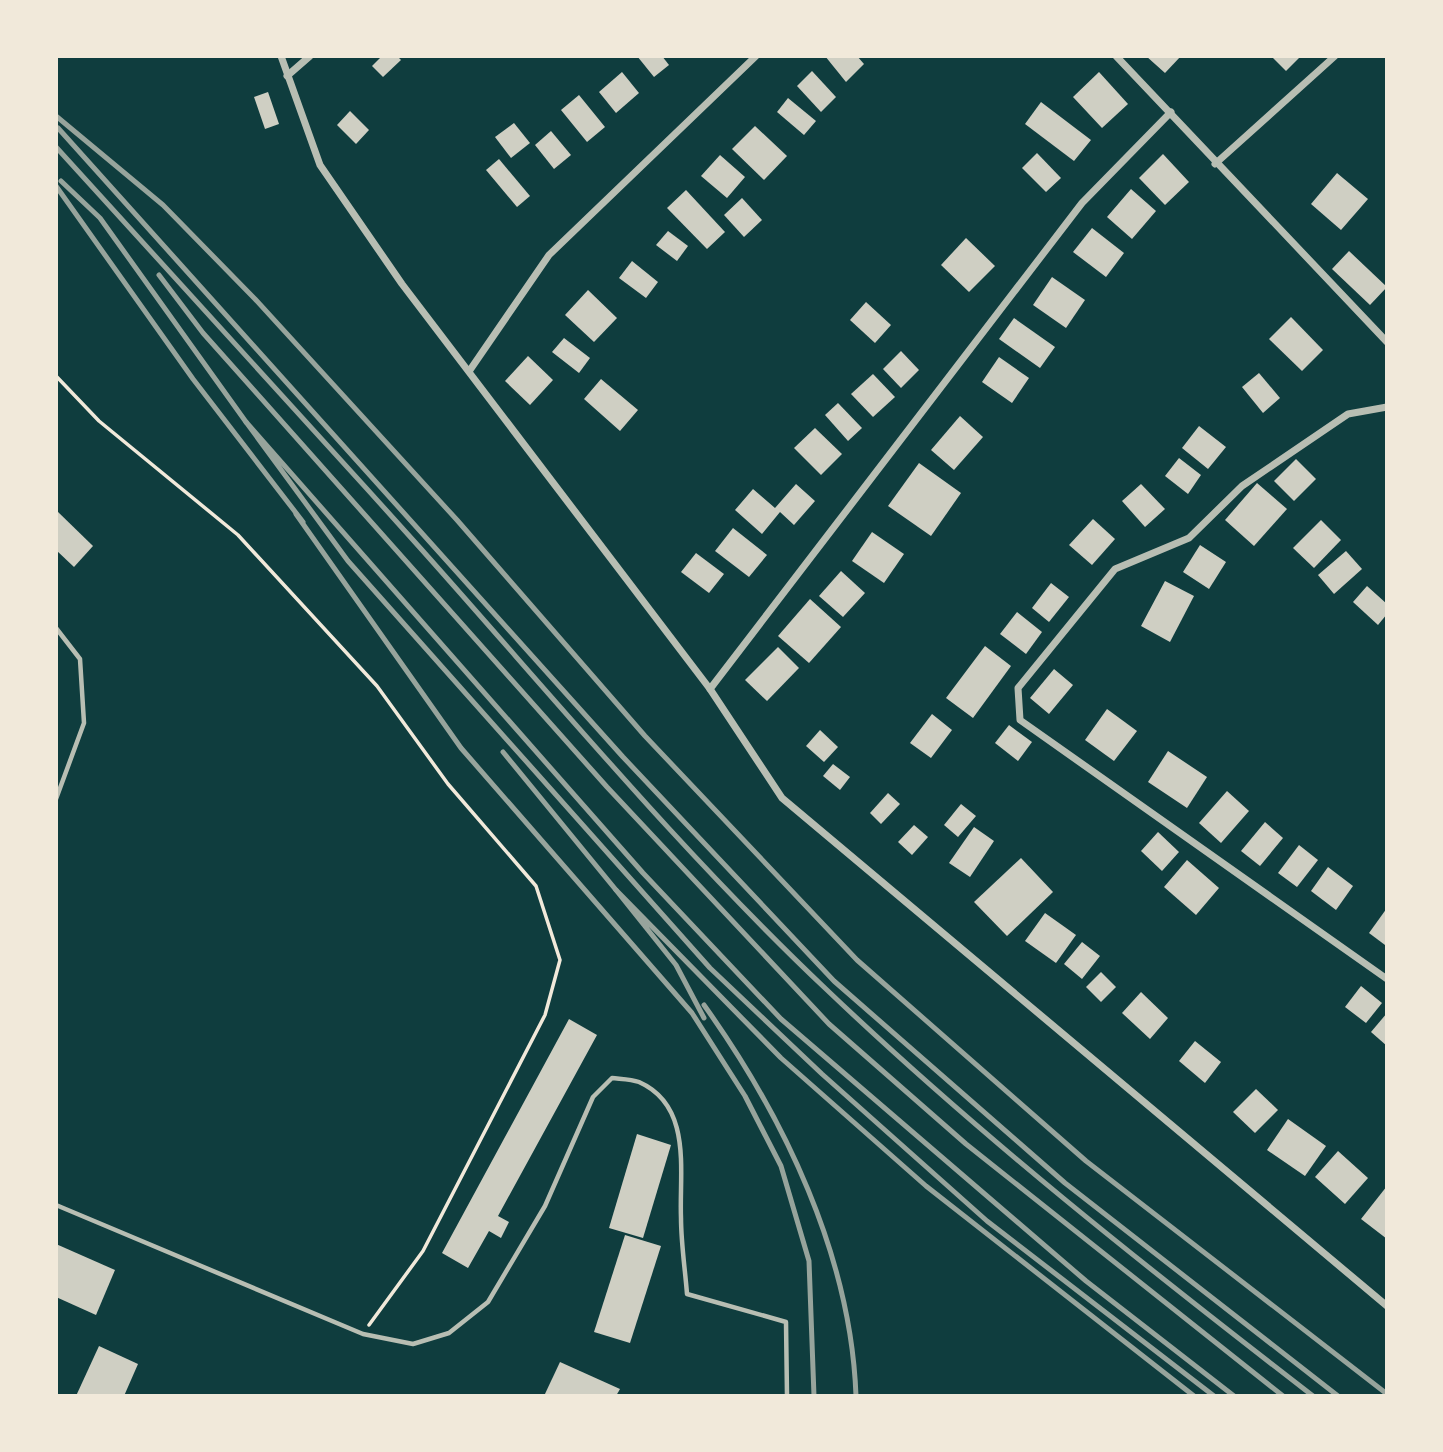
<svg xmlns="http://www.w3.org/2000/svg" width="1443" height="1452" viewBox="0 0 1443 1452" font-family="'Roboto Condensed',sans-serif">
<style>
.building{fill:#cfcfc3}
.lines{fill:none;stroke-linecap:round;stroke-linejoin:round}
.path{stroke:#f1e9da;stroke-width:3.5}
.service{stroke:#b8beb3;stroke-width:4.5}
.minor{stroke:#b8beb3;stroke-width:7}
.rail{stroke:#97a49c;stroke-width:5}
</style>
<rect width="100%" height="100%" fill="#0f3d3e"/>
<g class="building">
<polygon points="382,56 397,56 401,60 383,77 372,66"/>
<polygon points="637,56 662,56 669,65 654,77"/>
<polygon points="825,56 857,56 864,64 846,82"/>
<polygon points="1146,56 1181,56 1165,73"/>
<polygon points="1271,56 1301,56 1286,71"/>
<polygon points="812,71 836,97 821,112 797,86"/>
<polygon points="622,72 639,93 616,113 599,92"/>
<polygon points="1099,72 1128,104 1102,128 1073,97"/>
<polygon points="268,92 279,124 265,129 254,97"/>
<polygon points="579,95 605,127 587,142 561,110"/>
<polygon points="788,98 816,121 804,135 777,112"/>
<polygon points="1041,102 1091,140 1074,161 1025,124"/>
<polygon points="350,111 369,130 356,144 337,125"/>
<polygon points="514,123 530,143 511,158 495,137"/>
<polygon points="755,126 787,156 764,180 732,149"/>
<polygon points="551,131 571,155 554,169 535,145"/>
<polygon points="1037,153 1061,178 1046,192 1022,168"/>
<polygon points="1163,154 1189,182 1165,205 1139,178"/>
<polygon points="720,155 745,177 727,198 701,176"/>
<polygon points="499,159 530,196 517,207 486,170"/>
<polygon points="1337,173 1368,199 1341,230 1311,204"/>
<polygon points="1131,189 1156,211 1132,239 1107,217"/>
<polygon points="686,190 725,232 707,249 667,208"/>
<polygon points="742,198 762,220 744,237 724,215"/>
<polygon points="1092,228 1124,253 1106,277 1073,252"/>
<polygon points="668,231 688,246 677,261 656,245"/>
<polygon points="966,238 995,266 969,292 941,265"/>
<polygon points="1349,251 1387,287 1370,305 1332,269"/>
<polygon points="632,261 658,282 646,298 619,278"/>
<polygon points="1052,277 1085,300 1066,328 1033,305"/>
<polygon points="588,290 617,318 594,342 565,315"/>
<polygon points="866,302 891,325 875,343 850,320"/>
<polygon points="1291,317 1323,350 1302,371 1269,339"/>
<polygon points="1014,318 1055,347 1040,368 999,339"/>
<polygon points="564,338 590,358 579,373 552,352"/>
<polygon points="901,351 919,370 901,388 883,369"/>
<polygon points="528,356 553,380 530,405 505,381"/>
<polygon points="999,357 1029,378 1012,403 982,382"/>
<polygon points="1259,373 1280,398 1263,413 1242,387"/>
<polygon points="873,374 895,397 873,417 851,394"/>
<polygon points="601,379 638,410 620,431 584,399"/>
<polygon points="838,403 862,428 848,441 825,415"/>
<polygon points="960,416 983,437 954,470 931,450"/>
<polygon points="1199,426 1226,447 1208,469 1182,448"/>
<polygon points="815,428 842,454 821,475 794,448"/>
<polygon points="1179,458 1201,475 1188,494 1165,476"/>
<polygon points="1296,459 1316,479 1294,501 1274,481"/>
<polygon points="919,463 961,493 931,536 888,506"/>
<polygon points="1257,483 1287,509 1254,546 1225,520"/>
<polygon points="796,484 815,501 794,525 780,512 762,534 735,510 753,489 775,508"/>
<polygon points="1141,484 1165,509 1145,527 1122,501"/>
<polygon points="56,510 93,546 74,567 56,550"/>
<polygon points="1093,519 1115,539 1092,565 1069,545"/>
<polygon points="1321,520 1341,540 1314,568 1293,548"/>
<polygon points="733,528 767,555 749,577 715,551"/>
<polygon points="872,532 904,554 884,583 852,561"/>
<polygon points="1200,545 1226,562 1209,589 1183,572"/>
<polygon points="1346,551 1362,569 1334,594 1318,575"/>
<polygon points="696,553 724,574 709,593 681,572"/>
<polygon points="841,571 865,593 843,617 819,596"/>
<polygon points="1165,581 1194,596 1170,642 1141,626"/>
<polygon points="1051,583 1069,597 1049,622 1032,608"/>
<polygon points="1367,586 1387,604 1387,614 1378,625 1353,602"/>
<polygon points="810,599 841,627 809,663 778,636"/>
<polygon points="1017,612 1042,632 1026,654 1000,634"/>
<polygon points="985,646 1011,666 973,718 946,698"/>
<polygon points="778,647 799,668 767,701 745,680"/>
<polygon points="1054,669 1073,685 1049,714 1030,698"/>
<polygon points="1107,709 1137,731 1114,761 1085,740"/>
<polygon points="932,714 952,730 931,758 910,743"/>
<polygon points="1009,725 1032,742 1018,761 995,743"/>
<polygon points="820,730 838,747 824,762 806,746"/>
<polygon points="1168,751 1207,777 1187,808 1148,782"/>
<polygon points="833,764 850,777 840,790 823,776"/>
<polygon points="1227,791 1249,811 1221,843 1199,823"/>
<polygon points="888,793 900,804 881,824 870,813"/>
<polygon points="961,804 976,816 958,837 944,825"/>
<polygon points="1265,822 1283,838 1260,866 1241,851"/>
<polygon points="914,825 928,837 912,855 898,842"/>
<polygon points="974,827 994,841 970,877 949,863"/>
<polygon points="1158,832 1179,852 1162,871 1141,851"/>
<polygon points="1299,845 1318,860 1297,887 1278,873"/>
<polygon points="1021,858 1053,892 1007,936 974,902"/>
<polygon points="1187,860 1219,888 1196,915 1164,887"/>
<polygon points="1328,867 1353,886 1336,910 1311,891"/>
<polygon points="1387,908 1387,943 1385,945 1369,933"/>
<polygon points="1045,913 1076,935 1056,963 1025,941"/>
<polygon points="1082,942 1100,956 1082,979 1064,964"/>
<polygon points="1101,972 1116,987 1101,1002 1086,987"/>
<polygon points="1361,986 1382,1003 1366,1023 1345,1007"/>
<polygon points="1141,992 1168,1018 1150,1039 1122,1013"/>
<polygon points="1387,1013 1387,1046 1371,1032"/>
<polygon points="569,1019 597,1035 498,1216 509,1222 501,1238 489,1231 468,1268 442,1253"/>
<polygon points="1195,1041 1221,1062 1205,1083 1179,1061"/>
<polygon points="1256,1089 1278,1110 1255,1133 1233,1112"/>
<polygon points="1288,1119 1326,1146 1305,1176 1267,1150"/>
<polygon points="637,1134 671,1145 643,1238 609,1228"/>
<polygon points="1338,1151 1368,1178 1345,1204 1315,1177"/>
<polygon points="1387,1186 1387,1239 1361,1219"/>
<polygon points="625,1235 661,1246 630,1343 594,1332"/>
<polygon points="56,1244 115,1270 96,1315 56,1297"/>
<polygon points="99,1346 138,1364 124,1396 76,1396"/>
<polygon points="560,1362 620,1389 616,1396 544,1396"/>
</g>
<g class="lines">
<polyline class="path" points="56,376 99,421 238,535 377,686 448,784 536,886 560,960 545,1015 423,1251 369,1325"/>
<g class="service">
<polyline points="56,628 80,659 84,723 56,799"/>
<path d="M56 1205 363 1334 413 1344 449 1333 488 1302 545 1206 593 1097 612 1078C620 1079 631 1079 639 1082 693 1106 679 1172 681 1218 681 1243 685 1268 687 1294L786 1322 787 1396"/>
</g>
<g class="minor">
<polyline points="281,56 320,165 402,284 710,689 782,798 1387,1306"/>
<polyline points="1116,56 1387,342"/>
<polyline points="287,76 310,56"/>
<polyline points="1215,164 1335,56"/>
<polyline points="470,370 549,255 756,56"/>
<polyline points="1387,407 1348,414 1242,486 1189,538 1115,569 1018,688 1020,720 1387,979"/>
<polyline points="710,689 1082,203 1171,112"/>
</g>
<g class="rail">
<polyline points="56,116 163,205 255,299 457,520 645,736 857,960 1086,1161 1387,1394"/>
<polyline points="58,128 623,757 834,981 1065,1183 1338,1396"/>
<path d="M56 147C178 282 301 415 422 550 555 699 682 853 827 990 980 1136 1146 1267 1313 1396"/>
<polyline points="61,181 100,218 246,422"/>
<polyline points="56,186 193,379 303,522"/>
<polyline points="159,275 203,333 607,787 829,1024 966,1144 1283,1396"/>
<polyline points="296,514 461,748 692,1013 745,1096 781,1166 809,1261 814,1396"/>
<polyline points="503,752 616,890"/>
<path d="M704 1005C784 1117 851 1256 856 1396"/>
<polyline points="704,1018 676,965 616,890 781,1058 926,1186 1194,1396"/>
<polyline points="1214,1396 987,1221 822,1074 710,968 348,561 246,422 643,873 781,1019 1086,1281 1234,1396"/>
</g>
</g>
<rect width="1443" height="1452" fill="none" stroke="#f1e9da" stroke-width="116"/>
</svg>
